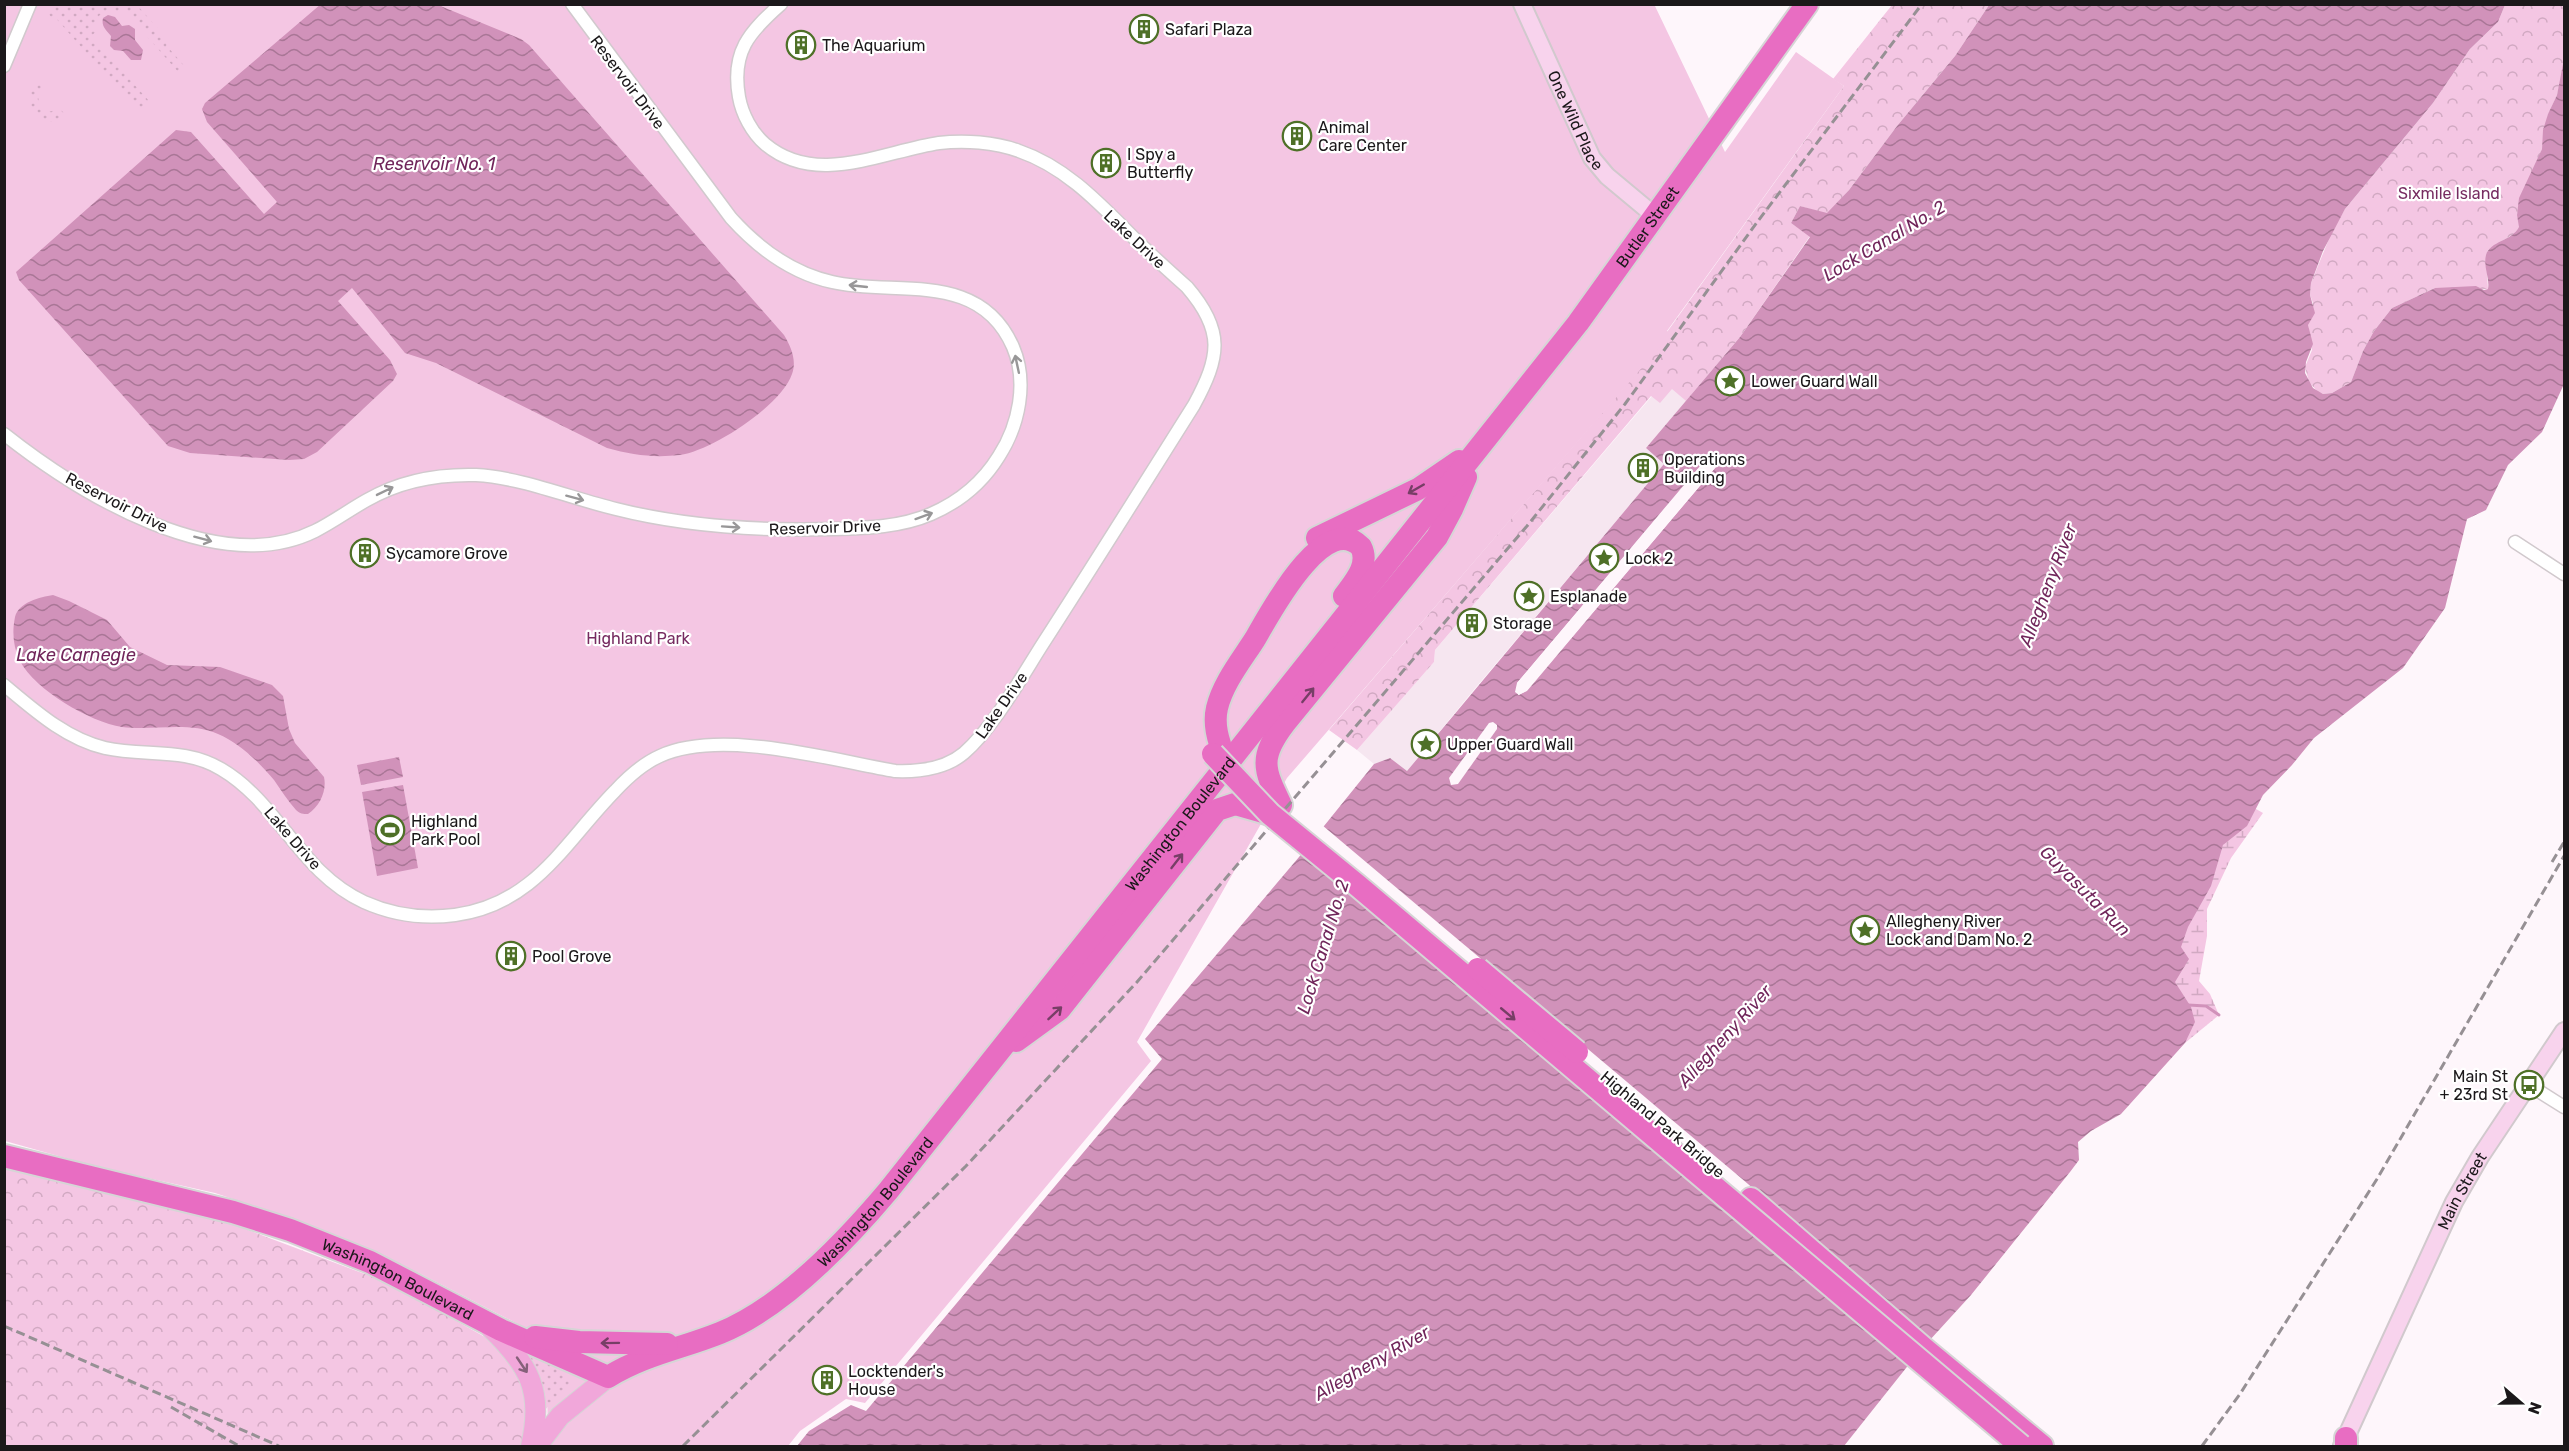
<svg xmlns="http://www.w3.org/2000/svg" width="2569" height="1451" viewBox="0 0 2569 1451" font-family="Rubik,sans-serif">
<style>
.built{fill:#f6e6f0}
.forest{fill:url(#forest-crowns)}
.wetland{fill:url(#wetland-marsh)}
.park{fill:#f4c6e3}
.garden{fill:url(#garden-dots)}
.water{fill:url(#water-waves);fill-rule:evenodd}
.pier{fill:#fef6fb;fill-rule:evenodd}
.lines{fill:none;stroke-linecap:round;stroke-linejoin:round}
.stream{stroke:#d192ba;stroke-width:3}
.street-casing{stroke:#d1c9cd;stroke-width:15}
.secondary-casing{stroke:#d1c9cd;stroke-width:20}
.primary-casing{stroke:#d6d5d6;stroke-width:22}
.highway-casing{stroke:#d6d5d6;stroke-width:26}
.street{stroke:#fff;stroke-width:12}
.secondary{stroke:#f8d3ed;stroke-width:16}
.primary{stroke:#f1a7da;stroke-width:20}
.highway{stroke:#e86dc2;stroke-width:22}
.rail{stroke:#969094;stroke-width:3;stroke-dasharray:9 4.5;stroke-linecap:butt}
.highway-bridge-casing{stroke:#d6d5d6;stroke-width:26;stroke-linecap:butt}
.highway-bridge{stroke:#e86dc2;stroke-width:22}
.oneway{stroke:#989798}
.oneway2{stroke:#773e66}
.oneway3{stroke:#86607a}
.labels{text-anchor:middle;stroke-width:4.5;stroke-linejoin:round;paint-order:stroke}
.poi-label{font-size:16px;fill:#1b181a;stroke:#fff;text-anchor:start}
.street-label{font-size:16px;fill:#1b181a;stroke:#fff}
.park-label{font-size:16px;fill:#772c61;stroke:#fff}
.water-label{font-size:18px;font-style:italic;fill:#71265b;stroke:#fff}
</style>
<defs>
<pattern id="forest-crowns" width="20" height="18" patternUnits="userSpaceOnUse" patternTransform="scale(1.5)"><rect width="20" height="18" fill="#f4c6e3"/><path d="M2 6a3 3 0 1 1 6 0M12 15a3 3 0 1 1 6 0" fill="none" stroke="#d1a9c2"/></pattern>
<pattern id="wetland-marsh" width="20" height="14" patternUnits="userSpaceOnUse" patternTransform="scale(1.5)"><rect width="20" height="14" fill="#f4c6e3"/><path d="M1 5h8M5 5V1M11 12h8M15 12V8" fill="none" stroke="#d1a9c2"/></pattern>
<pattern id="garden-dots" width="8" height="8" patternUnits="userSpaceOnUse" patternTransform="scale(1.5)"><rect width="8" height="8" fill="#f4c6e3"/><path d="M2 2h.1M6 6h.1" fill="none" stroke="#d1a9c2" stroke-width="1.8" stroke-linecap="round"/></pattern>
<pattern id="water-waves" width="16" height="10" patternUnits="userSpaceOnUse" patternTransform="scale(1.5)"><rect width="16" height="10" fill="#d192ba"/><path d="M0 5q4-4 8 0t8 0" fill="none" stroke="#a97696"/></pattern>
</defs>
<rect width="100%" height="100%" fill="#fef6fb"/>
<polygon class="built" points="1791,314 1472,692 1389,793 1390,758 1374,764 1357,750 1434,662 1435,650 1652,396 1672,388 1686,401 1646,448 1657,458"/>
<g class="forest">
<polygon points="1892,5 1989,5 1955,56 1897,126 1849,190 1827,214 1800,206 1791,223 1810,236 1740,337 1686,401 1672,389 1660,403 1651,396 1435,650 1434,662 1357,750 1329,730 1670,334 1667,332 1844,86 1833,79"/>
<polygon points="2505,5 2564,5 2564,59 2562,76 2557,95 2548,115 2542,149 2517,214 2520,224 2518,231 2488,250 2486,257 2488,289 2435,288 2392,308 2374,331 2363,351 2351,382 2332,393 2323,394 2318,392 2309,382 2305,367 2312,350 2308,325 2313,303 2310,295 2311,283 2333,229 2345,209 2433,103 2470,49 2498,22"/>
<polygon points="4,1168 232,1224 370,1276 431,1307 494,1342 509,1355 529,1404 524,1437 520,1446 5,1446"/>
</g>
<polygon class="wetland" points="2249,805 2263,813 2231,858 2207,909 2207,936 2199,981 2210,994 2219,1015 2185,1043 2171,1013 2153,953"/>
<polygon class="park" points="1654,4 1725,152 1796,52 1844,86 1667,331 1671,334 1287,778 1137,1042 1151,1061 865,1403 846,1399 800,1431 788,1446 548,1446 547,1383 518,1324 419,1273 299,1221 215,1193 94,1166 5,1141 4,5"/>
<g class="garden">
<path d="M52 4 137 5 169 41 166 45 187 69 180 74 122 8 115 14 106 11C97 15 94 21 98 30L91 36 149 101 140 109 119 85 116 87 54 16 51 17 47 12Z"/>
<polygon points="38,83 43,89 38,97 40,106 48,112 60,109 65,114 56,122 43,121 29,104 30,91"/>
<polygon points="521,1352 570,1374 572,1382 542,1413"/>
</g>
<g class="water">
<path d="M321 4 438 5 521 39 529 45 784 335C791 347 797 360 792 374 782 405 712 451 680 455 654 458 632 455 607 448L436 363 405 353 352 288 338 301 390 360 397 374 393 381 317 452 304 459 289 460 190 453 168 446 19 280 16 272 176 130 191 132 264 214 277 202 207 122 202 109 205 103Z"/>
<path d="M1989 5H2505L2498 22 2470 49 2433 103 2345 209 2323 251 2311 283 2310 295 2315 313 2308 325 2313 344 2306 362 2305 373 2313 388 2323 394 2332 393 2351 382 2363 351 2374 331 2392 308 2435 288 2476 286 2484 290 2488 289C2490 278 2483 267 2486 255 2490 241 2512 241 2519 227L2517 215 2519 198 2542 149 2543 130 2548 114 2557 95 2564 59V384L2542 432 2508 465 2486 510 2467 519 2445 608 2403 668 2314 738 2292 765 2263 795 2247 826 2223 845 2211 886 2188 927 2181 947 2189 959 2175 982 2191 1007 2195 1022 2185 1043 2121 1114 2091 1131 2078 1142 2079 1160 2070 1172 1971 1295 1918 1353 1844 1446H797L809 1431 851 1405 866 1411 1162 1059 1145 1039 1299 857 1374 764 1390 758 1407 771 1664 464 1646 448 1740 337 1810 237 1791 223 1800 206 1827 213 1849 190 1897 126 1955 56ZM1711 454 1720 462 1527 691 1518 695 1517 683Z"/>
<path d="M108 15 115 17 122 26 129 25 135 29V40L143 50 141 60H131L123 51 114 50 110 46 111 36C106 30 101 26 103 18Z"/>
<path d="M53 595 69 601 107 620 130 647 167 665 220 667 272 685 283 696 289 729 295 743 324 777C327 791 320 806 308 814 303 814 300 814 296 810 288 801 281 790 274 780 259 762 239 743 218 734 188 721 153 731 122 727 90 722 35 690 20 661 13 647 12 632 15 617 19 602 40 597 53 595Z"/>
<polygon points="399,757 403,777 361,785 357,765"/>
<polygon points="403,785 418,868 377,876 362,792"/>
</g>
<g class="pier">
<path d="M1711 453 1721 461 1526 691 1519 695 1515 692 1517 683ZM1712 458 1716 462 1525 689 1519 691 1520 685Z"/>
<polygon points="1493,722 1497,725 1497,729 1458,784 1451,785 1449,778 1489,723"/>
<polygon points="1322,825 1741,1178 1932,1342 1920,1355 1301,851"/>
</g>
<g class="lines">
<polyline class="stream" points="2188,1005 2206,1006 2219,1015"/>
<g class="street-casing">
<g id="street">
<polyline points="4,66 30,4"/>
<path d="M4 434C80 494 218 579 315 531 333 522 349 510 367 500 400 481 439 474 476 475 519 477 574 499 616 509 687 527 761 531 834 529 867 528 901 527 931 514 959 502 983 482 999 456 1019 425 1028 382 1013 347 979 269 896 297 832 282 791 273 759 249 731 218L572 4"/>
<polyline points="2515,542 2564,574"/>
<path d="M4 685C34 710 66 739 105 748 145 757 184 747 221 769 279 803 299 872 364 902 393 915 424 919 455 915 535 904 564 843 615 791 628 777 642 764 660 756 721 728 831 760 895 771 920 772 945 769 964 753 993 728 1021 678 1042 645 1093 566 1143 486 1194 405 1220 357 1225 331 1187 287 1169 271 1151 255 1134 238 1100 204 1066 167 1019 151 995 142 964 140 939 143 881 152 816 187 765 144 752 133 742 114 739 97 731 52 749 32 781 4"/>
<polyline points="2529,1085 2564,1107"/>
</g>
</g>
<g class="secondary-casing">
<g id="secondary">
<path id="s1" d="M1522 4 1592 158 1607 176 1655 216"/>
<path id="s2" d="M2342 1446 2454 1202 2480 1157 2564 1031"/>
</g>
</g>
<g class="primary-casing">
<g id="primary">
<path d="M490 1327C529 1365 544 1391 531 1446"/>
<polyline points="537,1446 560,1416 608,1377"/>
</g>
</g>
<g class="highway-casing">
<g id="highway">
<polyline points="1317,538 1418,489 1459,461"/>
<path d="M1220 744C1216 732 1214 721 1217 708 1223 683 1241 661 1255 639 1268 617 1324 509 1361 547 1370 565 1354 582 1344 596"/>
<path d="M1281 805C1263 768 1259 757 1285 723L1437 537 1452 509 1466 477"/>
<polyline points="1016,1041 1060,1009 1217,810 1235,804 1270,814"/>
<path id="s3" d="M4 1156 233 1212 290 1230 370 1262 501 1330 608 1377C646 1354 680 1349 720 1333 782 1308 845 1242 888 1191L1578 323 1807 4"/>
<polyline points="1751,1199 1928,1352 2042,1446"/>
<polyline points="535,1337 579,1342 667,1344"/>
<polyline points="2346,1446 2346,1438"/>
</g>
</g>
<use href="#street" class="street"/>
<use href="#secondary" class="secondary"/>
<use href="#primary" class="primary"/>
<use href="#highway" class="highway"/>
<g class="rail">
<polyline points="2552,862 2564,842"/>
<polyline points="4,1326 279,1446"/>
<polyline points="171,1407 239,1446"/>
<polyline points="683,1446 966,1166 1137,982 1527,526 1625,404 1758,221 1922,4"/>
<polyline points="2202,1446 2240,1394 2377,1179 2564,856"/>
</g>
<g class="highway-bridge-casing">
<g id="highway-bridge">
<polyline points="1213,754 1270,814 1357,885 2021,1446"/>
<polyline points="1478,969 1577,1052"/>
</g>
</g>
<use href="#highway-bridge" class="highway-bridge"/>
</g>
<defs><path id="oneway-shaft" d="M-6 0H5M1.5-3L5.5 0L1.5 3" fill="none" stroke-width="1.6" stroke-linecap="round" stroke-linejoin="round" transform="scale(1.5)"/></defs>
<g class="oneway">
<use href="#oneway-shaft" transform="translate(858 286) rotate(-174)"/>
<use href="#oneway-shaft" transform="translate(1017 364) rotate(-102)"/>
<use href="#oneway-shaft" transform="translate(385 491) rotate(-26)"/>
<use href="#oneway-shaft" transform="translate(575 498) rotate(15)"/>
<use href="#oneway-shaft" transform="translate(924 516) rotate(-20)"/>
<use href="#oneway-shaft" transform="translate(731 527) rotate(4)"/>
<use href="#oneway-shaft" transform="translate(203 539) rotate(15)"/>
</g>
<g class="oneway2">
<use href="#oneway-shaft" transform="translate(1416 489) rotate(150)"/>
<use href="#oneway-shaft" transform="translate(1308 695) rotate(-51)"/>
<use href="#oneway-shaft" transform="translate(1177 861) rotate(-52)"/>
<use href="#oneway-shaft" transform="translate(1055 1013) rotate(-43)"/>
<use href="#oneway-shaft" transform="translate(1508 1014) rotate(40)"/>
<use href="#oneway-shaft" transform="translate(610 1343) rotate(179)"/>
</g>
<use class="oneway3" href="#oneway-shaft" transform="translate(522 1365) rotate(56)"/>
<defs>
<g id="building-ring" transform="scale(1.5)"><circle r="9.5" fill="#fff" stroke="#4e7027" stroke-width="1.5"/><path d="M-4-6H4V6H1V3H-1V6H-4ZM-2.5-4.3h1.7v1.8h-1.7ZM.8-4.3h1.7v1.8H.8ZM-2.5-1h1.7V.8h-1.7ZM.8-1h1.7V.8H.8Z" fill="#4e7027"/></g>
<g id="sight-ring" transform="scale(1.5)"><circle r="9.5" fill="#fff" stroke="#4e7027" stroke-width="1.5"/><path d="M0-6L1.8-2.2L6-1.7L2.9 1.2L3.7 5.4L0 3.3L-3.7 5.4L-2.9 1.2L-6-1.7L-1.8-2.2Z" fill="#4e7027"/></g>
<g id="stadium-ring" transform="scale(1.5)"><circle r="9.5" fill="#fff" stroke="#4e7027" stroke-width="1.5"/><path d="M0-5a6.5 5 0 1 0 0 10a6.5 5 0 1 0 0-10ZM-3.5-1.8h7v3.6h-7Z" fill="#4e7027"/></g>
<g id="bus-ring" transform="scale(1.5)"><circle r="9.5" fill="#fff" stroke="#4e7027" stroke-width="1.5"/><path d="M-5-6H5V4H4V6H2V4H-2V6H-4V4H-5ZM-3.5-4V0h7V-4ZM-3.5 1.2v1.5H-2V1.2ZM2 1.2v1.5H3.5V1.2Z" fill="#4e7027"/></g>
</defs>
<g fill-rule="evenodd">
<use href="#building-ring" x="1144" y="29"/>
<use href="#building-ring" x="801" y="45"/>
<use href="#building-ring" x="1297" y="136"/>
<use href="#building-ring" x="1106" y="163"/>
<use href="#sight-ring" x="1730" y="381"/>
<use href="#building-ring" x="1643" y="468"/>
<use href="#building-ring" x="365" y="553"/>
<use href="#sight-ring" x="1604" y="558"/>
<use href="#sight-ring" x="1529" y="596"/>
<use href="#building-ring" x="1472" y="623"/>
<use href="#sight-ring" x="1426" y="744"/>
<use href="#stadium-ring" x="390" y="830"/>
<use href="#sight-ring" x="1865" y="930"/>
<use href="#building-ring" x="511" y="956"/>
<use href="#bus-ring" x="2529" y="1085"/>
<use href="#building-ring" x="827" y="1380"/>
</g>
<g class="labels">
<g class="poi-label">
<text x="1165" y="35">Safari Plaza</text>
<text x="822" y="51">The Aquarium</text>
<text x="1318" y="133">Animal<tspan x="1318" dy="18">Care Center</tspan></text>
<text x="1127" y="160">I Spy a<tspan x="1127" dy="18">Butterfly</tspan></text>
<text x="1751" y="387">Lower Guard Wall</text>
<text x="1664" y="465">Operations<tspan x="1664" dy="18">Building</tspan></text>
<text x="386" y="559">Sycamore Grove</text>
<text x="1625" y="564">Lock 2</text>
<text x="1550" y="602">Esplanade</text>
<text x="1493" y="629">Storage</text>
<text x="1447" y="750">Upper Guard Wall</text>
<text x="411" y="827">Highland<tspan x="411" dy="18">Park Pool</tspan></text>
<text x="1886" y="927">Allegheny River<tspan x="1886" dy="18">Lock and Dam No. 2</tspan></text>
<text x="532" y="962">Pool Grove</text>
<text x="2508" y="1082" text-anchor="end">Main St<tspan x="2508" dy="18">+ 23rd St</tspan></text>
<text x="848" y="1377">Locktender's<tspan x="848" dy="18">House</tspan></text>
</g>
<g class="street-label">
<text transform="translate(628 82) rotate(53)" y="6">Reservoir Drive</text>
<text dy="6" stroke="none"><textPath href="#s1" startOffset="128">One Wild Place</textPath></text>
<text dy="6" stroke="none"><textPath href="#s3" startOffset="2216">Butler Street</textPath></text>
<text transform="translate(1135 239) rotate(43)" y="6">Lake Drive</text>
<text transform="translate(117 502) rotate(27)" y="6">Reservoir Drive</text>
<text transform="translate(825 527) rotate(-2)" y="6">Reservoir Drive</text>
<text transform="translate(1001 705) rotate(-55)" y="6">Lake Drive</text>
<text dy="6" stroke="none"><textPath href="#s3" startOffset="1458">Washington Boulevard</textPath></text>
<text transform="translate(293 838) rotate(49)" y="6">Lake Drive</text>
<text transform="translate(1663 1124) rotate(40)" y="6">Highland Park Bridge</text>
<text dy="6" stroke="none"><textPath href="#s2" startOffset="282">Main Street</textPath></text>
<text dy="6" stroke="none"><textPath href="#s3" startOffset="972">Washington Boulevard</textPath></text>
<text dy="6" stroke="none"><textPath href="#s3" startOffset="414">Washington Boulevard</textPath></text>
</g>
<g class="park-label">
<text x="2449" y="199">Sixmile Island</text>
<text x="638" y="644">Highland Park</text>
</g>
<g class="water-label">
<text x="434" y="170">Reservoir No. 1</text>
<text transform="translate(1884 241) rotate(-31)" y="6">Lock Canal No. 2</text>
<text transform="translate(2048 585) rotate(-69)" y="6">Allegheny River</text>
<text x="76" y="661">Lake Carnegie</text>
<text transform="translate(2085 891) rotate(45)" y="6">Guyasuta Run</text>
<text transform="translate(1323 947) rotate(-73)" y="6">Lock Canal No. 2</text>
<text transform="translate(1725 1036) rotate(-48)" y="6">Allegheny River</text>
<text transform="translate(1372 1363) rotate(-30)" y="6">Allegheny River</text>
</g>
</g>
<rect width="2569" height="1451" fill="none" stroke="#1b181a" stroke-width="12"/>
<g transform="translate(2521 1403) rotate(110)" stroke="#ffffff" stroke-width="4.5" paint-order="stroke">
<path d="M0-4.5L10 22L0 15L-10 22Z" fill="#1b181a"/>
<text y="-9" font-size="16" font-weight="bold" text-anchor="middle" fill="#1b181a">N</text>
</g>
</svg>
